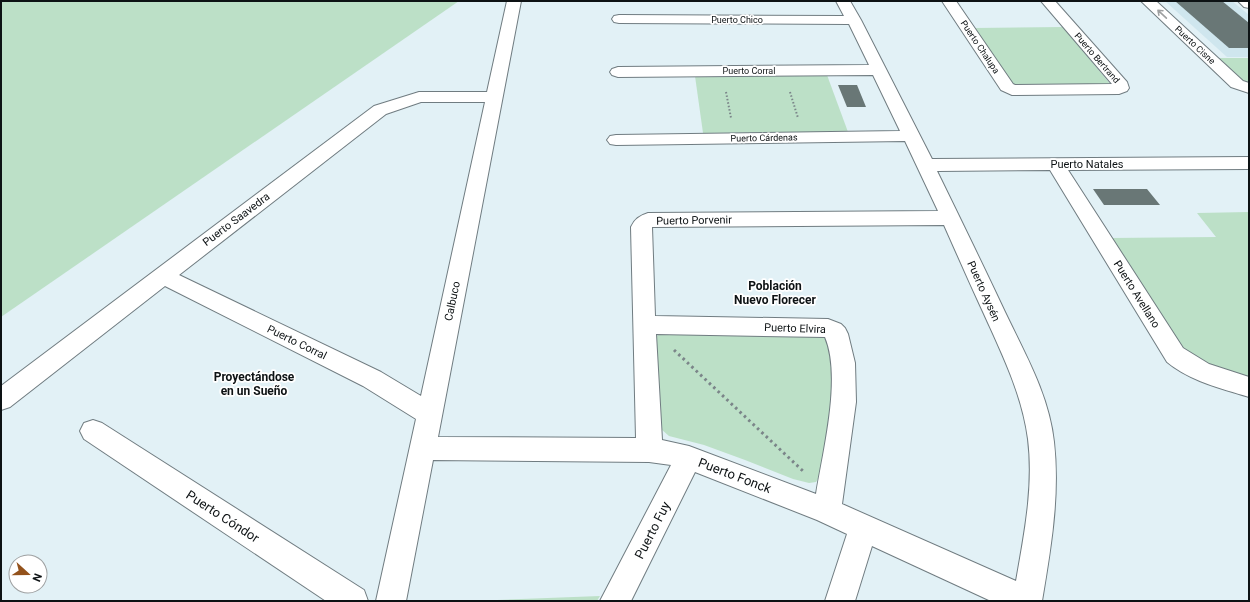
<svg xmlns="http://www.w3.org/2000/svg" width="1250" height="602" viewBox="0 0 1250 602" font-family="Roboto,sans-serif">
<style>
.built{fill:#cfe6ee}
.green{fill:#bce0c7}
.building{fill:#697776}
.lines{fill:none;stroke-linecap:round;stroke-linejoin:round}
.minor-casing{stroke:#707c81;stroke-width:2}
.path-far1{stroke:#7b8589;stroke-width:2;stroke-dasharray:1.5 2;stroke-linecap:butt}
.path{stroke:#7b8589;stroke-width:3;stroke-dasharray:2.5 3.5;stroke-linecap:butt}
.minor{fill:#fff;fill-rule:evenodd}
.oneway{stroke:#9ea0a1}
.labels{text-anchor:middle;stroke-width:3.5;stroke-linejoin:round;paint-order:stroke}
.far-street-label{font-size:9px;fill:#0d1214;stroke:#fff}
.street-label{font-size:11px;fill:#0d1214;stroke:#fff}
.neighbourhood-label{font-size:12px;font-weight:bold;fill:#0d1214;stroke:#fff}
.near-street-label{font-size:13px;fill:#0d1214;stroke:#fff}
</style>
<rect width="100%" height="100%" fill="#e2f1f6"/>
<polygon class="built" points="1165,1 1232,1 1249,15 1249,57 1227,57"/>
<g class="green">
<polygon points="1,1 459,1 1,317"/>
<polygon points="1063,27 1111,85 1017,86 1011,82 975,28"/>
<polygon points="1215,58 1249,58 1249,84 1246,84"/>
<polygon points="827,75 848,132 703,133 695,76"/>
<polygon points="1249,212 1249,378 1204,363 1181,350 1111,238 1216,237 1197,213"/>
<polygon points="662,333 821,336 828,340 832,346 833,413 821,474 816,482 809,483 793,479 745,460 704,445 669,436 661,429 655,340 657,336"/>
<polygon points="600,596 597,601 471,601"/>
</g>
<g class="building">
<polygon points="1175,1 1222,1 1249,23 1249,48 1229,48"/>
<polygon points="838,85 857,85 866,107 847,107"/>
<polygon points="1093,189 1147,189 1160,205 1104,205"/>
</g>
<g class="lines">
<g class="minor-casing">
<g id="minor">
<path d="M507 1H521L438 437 636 438 631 227C635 219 639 216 648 213L938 211 905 141 616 145 610 144 607 140 610 136 616 135 900 131 873 75 618 77 612 75 610 72 612 69 618 67 869 65 849 24 619 23 614 22 612 19 614 16 619 15 844 16 836 1H850L861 20 932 159 1249 157V169L1068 170 1183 348 1209 364 1249 377V397C1220 388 1190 381 1167 362L1050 170 937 171C960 218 983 265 1005 312 1025 354 1049 395 1054 442 1060 495 1051 548 1042 601H991L872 546 855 601H825L847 534 817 520 695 472 631 601H600L671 465 649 462 433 460 406 601H376L416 419 363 386 165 286 10 407 1 410V386L374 106 419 92H487ZM421 102H485L421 396 381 372 179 275 386 114ZM944 225C957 254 970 284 984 314 1002 354 1022 394 1028 439 1034 487 1024 535 1016 581L842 504 856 402 855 363 848 334 845 328 841 324 828 319 655 316 652 227ZM656 334 825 337C842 377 823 451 816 494L689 446 662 440Z"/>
<polygon points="942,1 956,1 1013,84 1015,85 1112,84 1041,1 1055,1 1127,82 1129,88 1127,91 1119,94 1012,95 1001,90"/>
<polygon points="1141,1 1156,1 1243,81 1249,83 1249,93 1231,87"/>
<polygon points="1238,1 1249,1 1249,8 1244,7"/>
<polygon points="93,420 102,423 364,590 368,601 326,601 84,439 80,431 84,423"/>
</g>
</g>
<g class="path-far1">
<polyline points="726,92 731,118"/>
<polyline points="790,92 798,118"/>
</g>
<polyline class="path" points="674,350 803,471"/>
<use href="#minor" class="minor"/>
</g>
<defs><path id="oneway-shaft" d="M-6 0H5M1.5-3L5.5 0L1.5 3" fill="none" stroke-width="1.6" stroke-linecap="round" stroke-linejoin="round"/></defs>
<use class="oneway" href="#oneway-shaft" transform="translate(1162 14) rotate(-137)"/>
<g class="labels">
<g class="far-street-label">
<text x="737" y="23">Puerto Chico</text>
<text transform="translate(1195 45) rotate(43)" y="3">Puerto Cisne</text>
<text transform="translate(980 47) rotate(56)" y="3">Puerto Chalupa</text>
<text transform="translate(1097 58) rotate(49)" y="3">Puerto Bertrand</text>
<text x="749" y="74">Puerto Corral</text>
<text transform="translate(764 138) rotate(-1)" y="3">Puerto Cárdenas</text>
</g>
<g class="street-label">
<text x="1087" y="168">Puerto Natales</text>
<text transform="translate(236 219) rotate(-37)" y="4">Puerto Saavedra</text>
<text transform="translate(694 220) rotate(-1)" y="4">Puerto Porvenir</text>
<text transform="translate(984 291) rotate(66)" y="4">Puerto Aysén</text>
<text transform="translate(1137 294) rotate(58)" y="4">Puerto Avellano</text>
<text transform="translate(452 301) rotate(-78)" y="4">Calbuco</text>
<text transform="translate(795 328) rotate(2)" y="4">Puerto Elvira</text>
<text transform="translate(297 342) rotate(26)" y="4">Puerto Corral</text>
</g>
<g class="neighbourhood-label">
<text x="775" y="290">Población<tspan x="775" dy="14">Nuevo Florecer</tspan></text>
<text x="254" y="381">Proyectándose<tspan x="254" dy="14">en un Sueño</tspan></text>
</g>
<g class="near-street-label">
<text transform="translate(735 475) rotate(21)" y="5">Puerto Fonck</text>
<text transform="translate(223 516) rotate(33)" y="5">Puerto Cóndor</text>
<text transform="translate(652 530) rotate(-63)" y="5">Puerto Fuy</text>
</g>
</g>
<rect width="1250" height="602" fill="none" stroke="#0d1214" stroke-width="4"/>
<g transform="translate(28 574) rotate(111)"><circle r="19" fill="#ffffff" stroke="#9ea0a1"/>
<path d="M0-3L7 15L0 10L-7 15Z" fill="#93521c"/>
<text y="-6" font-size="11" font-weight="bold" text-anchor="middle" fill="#0d1214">N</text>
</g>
</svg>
